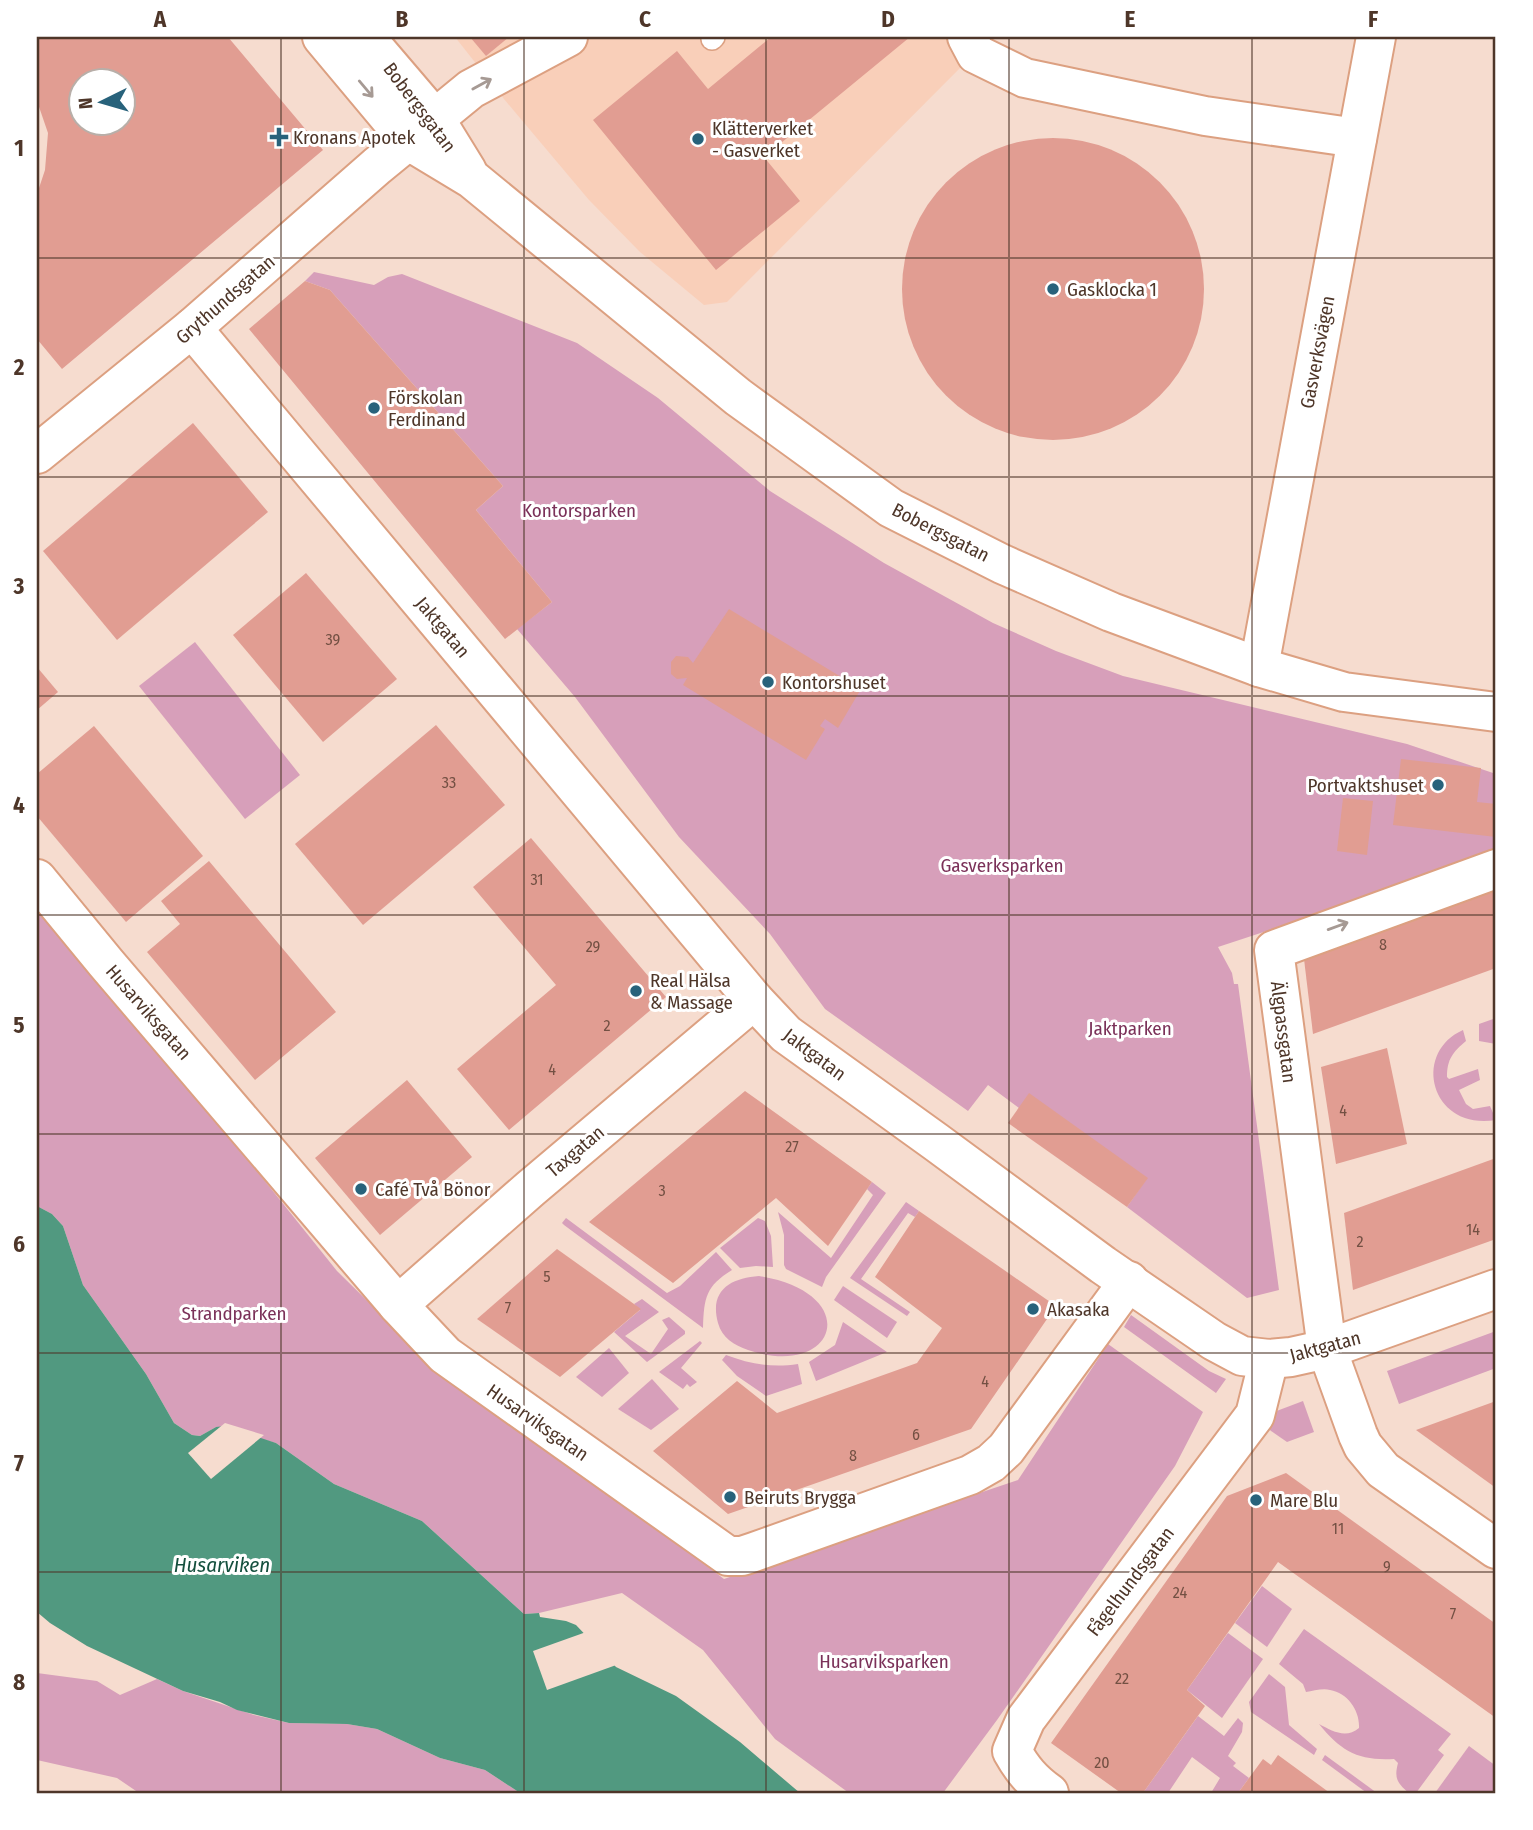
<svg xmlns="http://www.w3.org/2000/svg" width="1533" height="1830" viewBox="0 0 1533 1830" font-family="'Fira Sans Condensed',sans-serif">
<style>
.built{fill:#f9cfb9}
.green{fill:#d79fba}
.water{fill:#519980}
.pier{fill:#f6dccf}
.building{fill:#e19d92;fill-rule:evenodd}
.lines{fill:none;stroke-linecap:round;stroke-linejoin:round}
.service-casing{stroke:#dca081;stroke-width:24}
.minor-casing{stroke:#dca081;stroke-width:42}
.tertiary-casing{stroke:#dca081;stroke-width:42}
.service{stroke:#fff;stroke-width:21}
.minor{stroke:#fff;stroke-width:38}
.tertiary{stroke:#fff;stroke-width:38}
.oneway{stroke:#a69a94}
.grid{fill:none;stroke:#4e3629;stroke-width:2;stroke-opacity:0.55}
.poi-dot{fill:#28627b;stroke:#fff;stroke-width:2.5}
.labels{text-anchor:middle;stroke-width:6;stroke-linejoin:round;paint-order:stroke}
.number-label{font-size:16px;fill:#735043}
.street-label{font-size:19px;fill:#4e3629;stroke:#fff}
.poi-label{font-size:19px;fill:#4e3629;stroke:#fff;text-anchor:start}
.park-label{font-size:19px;fill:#7b3159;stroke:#fff}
.water-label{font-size:21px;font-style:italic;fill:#15503e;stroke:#fff}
.neatline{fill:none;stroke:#4e3629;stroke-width:2.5}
.grid-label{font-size:23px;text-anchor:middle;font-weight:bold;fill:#4e3629}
</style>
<rect width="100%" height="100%" fill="#f6dccf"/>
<polygon class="built" points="455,37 974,37 980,48 727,302 704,305 640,252 589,200 504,99"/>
<g class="green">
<polygon points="314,272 374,285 388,277 402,274 577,343 658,398 770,491 884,563 993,623 1056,651 1123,676 1407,744 1496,774 1496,855 1218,947 1232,973 1234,984 1238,984 1279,1290 1247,1298 1127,1207 1147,1178 1019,1108 988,1085 968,1111 825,1009 770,934 679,837 575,697 517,629 552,602 476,510 503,486 330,290 305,281"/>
<polygon points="195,642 300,775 245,819 139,686"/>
<polygon points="37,897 337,1271 398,1331 724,1579 1018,1480 1108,1344 1203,1412 1175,1466 997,1720 943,1793 849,1793 775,1739 703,1650 622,1593 539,1613 524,1614 422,1521 334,1484 276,1443 216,1427 200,1436 192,1435 174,1423 146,1374 83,1285 63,1226 52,1214 37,1206"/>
<polygon points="1496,1018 1496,1044 1479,1041 1479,1024"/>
<path d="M1463 1030 1466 1041C1453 1052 1447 1059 1447 1077L1449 1079 1478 1069 1480 1080 1459 1090 1466 1104 1473 1109 1490 1106 1496 1120C1431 1131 1411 1053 1463 1030Z"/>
<polygon points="872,1182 886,1193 826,1277 822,1287 786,1269 784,1265 784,1235 778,1212 831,1258 873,1195 867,1189"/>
<polygon points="906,1202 919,1211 915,1217 908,1213 861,1279 910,1312 907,1316 850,1278"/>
<path d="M566 1218 667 1293 680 1286 716 1252 732 1270C706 1286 704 1297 703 1328L564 1225 562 1223Z"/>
<polygon points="758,1218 765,1221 771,1236 773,1267 756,1266 740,1268 720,1248"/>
<path d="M759 1276C865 1293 837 1380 748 1350 734 1345 722 1338 718 1323 709 1290 731 1278 759 1276Z"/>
<polygon points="843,1286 897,1322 887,1338 834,1300"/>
<polygon points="642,1299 659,1312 625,1336 651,1354 668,1329 662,1320 669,1317 685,1331 685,1334 647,1362 614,1332 640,1310 634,1304"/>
<polygon points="1131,1315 1209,1371 1226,1379 1216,1393 1124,1327"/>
<polygon points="843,1322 887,1352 816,1381 809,1362 835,1345"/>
<polygon points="1496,1331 1496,1368 1399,1404 1387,1371"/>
<polygon points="700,1341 702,1343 681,1368 697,1382 690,1387 687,1384 683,1389 659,1372"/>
<polygon points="609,1348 629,1373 602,1397 576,1377"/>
<path d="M726 1355C750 1364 772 1368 798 1364L802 1384 766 1396 737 1376 722 1360Z"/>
<polygon points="652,1379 679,1409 651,1430 618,1409"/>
<polygon points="1303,1401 1314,1432 1287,1442 1261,1424 1269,1414"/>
<polygon points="1262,1586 1292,1609 1267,1647 1235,1623"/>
<path d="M1304 1629 1451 1734 1438 1750 1444 1755 1416 1793H1409C1397 1783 1394 1778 1398 1763L1394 1759C1358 1761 1341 1751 1319 1724 1332 1731 1346 1739 1359 1728 1360 1711 1348 1693 1330 1690 1323 1688 1313 1691 1306 1692L1303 1684 1279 1664Z"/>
<polygon points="1228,1633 1263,1659 1222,1718 1187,1690"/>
<polygon points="37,1673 97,1681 120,1695 157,1679 183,1691 254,1715 289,1723 347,1724 377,1729 440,1758 485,1770 520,1793 139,1793 117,1778 37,1760"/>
<polygon points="1269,1674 1285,1687 1289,1725 1317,1749 1314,1755 1251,1712 1249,1702"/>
<polygon points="1198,1716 1224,1736 1238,1718 1243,1723 1242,1732 1228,1756 1236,1763 1233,1766 1249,1778 1238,1793 1211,1793 1220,1778 1192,1757 1168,1793 1143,1793"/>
<polygon points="1469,1746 1496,1766 1496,1793 1435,1793"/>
<polygon points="1325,1755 1377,1793 1367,1793 1322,1760"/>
</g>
<polygon class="water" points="37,1206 52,1214 63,1226 83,1285 146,1374 174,1423 192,1435 200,1436 216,1427 225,1426 276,1443 334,1484 422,1521 524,1614 539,1613 540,1617 566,1621 576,1625 616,1667 676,1696 740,1742 800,1793 520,1793 485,1770 440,1758 377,1729 347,1724 289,1723 237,1710 220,1702 183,1691 87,1646 50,1623 37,1612"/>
<g class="pier">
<polygon points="225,1423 264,1435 211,1479 188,1453"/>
<polygon points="589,1631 619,1664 547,1690 533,1651"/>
</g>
<g class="building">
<path d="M37 37H228L323 150 62 369 37 339V194L45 170 48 133 37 101ZM80 80H122V122H80Z"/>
<polygon points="470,37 509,37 486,56"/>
<polygon points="771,37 910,37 764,157 800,201 716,270 593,120 677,51 708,89"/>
<circle cx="1053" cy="289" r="151"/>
<polygon points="305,281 330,290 503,486 476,510 552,602 505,639 249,329"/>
<polygon points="193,423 268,512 117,640 43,551"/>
<polygon points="306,573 397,679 323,742 233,635"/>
<polygon points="729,609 861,689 838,728 825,719 820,726 825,729 806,760 683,685 687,678 677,679 671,674 671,662 676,656 688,657 693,663"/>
<polygon points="37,667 58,692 37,710"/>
<polygon points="436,725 505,805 363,925 295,844"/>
<polygon points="94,726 203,856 126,922 37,816 37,774"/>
<polygon points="1401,759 1481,768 1477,802 1496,804 1496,837 1393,825"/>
<polygon points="1343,798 1373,801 1367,855 1337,851"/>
<polygon points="531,838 666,997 509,1130 457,1069 556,985 473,887"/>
<polygon points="209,861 336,1012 255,1080 147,952 180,924 161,901"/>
<polygon points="1496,889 1496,968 1313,1034 1304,959"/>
<polygon points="1387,1048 1407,1144 1336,1164 1321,1067"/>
<polygon points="407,1080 472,1157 380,1235 315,1158"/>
<polygon points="745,1091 872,1182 828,1246 776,1198 673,1283 589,1222"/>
<polygon points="1029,1093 1148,1178 1127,1207 1008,1123"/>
<polygon points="1496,1158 1496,1239 1353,1290 1344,1213"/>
<polygon points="919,1211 1056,1306 971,1429 728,1514 653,1451 737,1381 777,1413 917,1363 942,1328 875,1277"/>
<polygon points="557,1249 641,1309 560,1377 477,1319"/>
<polygon points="1496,1401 1496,1488 1416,1430"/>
<polygon points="1286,1473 1496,1624 1496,1718 1278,1562 1187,1690 1205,1706 1143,1793 1121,1793 1051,1743 1227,1496"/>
<polygon points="1278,1755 1330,1793 1238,1793 1263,1759 1271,1765"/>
</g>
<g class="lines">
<g class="service-casing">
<polyline id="service" points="712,39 714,37"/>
</g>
<g class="minor-casing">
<g id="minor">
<polyline points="967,37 976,54 1025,78 1205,116 1357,138"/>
<polyline points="192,328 754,1000 786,1034 936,1142 1103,1265 1214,1341 1242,1356 1269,1359 1291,1357 1327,1349 1496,1289"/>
<polyline points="37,454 192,328 377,166 471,89 568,37"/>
<polyline points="1259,667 1376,37"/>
<polyline points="1496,869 1274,950 1327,1349 1358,1435 1363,1446 1383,1470 1496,1549"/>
<polyline points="37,879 106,963 398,1305 445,1355 728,1556 742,1556 754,1552 970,1475 991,1463 1006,1449 1129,1281"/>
<polyline points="398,1305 530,1189 754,1000"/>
<path d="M1049 1793C1032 1781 1022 1769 1012 1751L1026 1719 1255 1415 1269 1359"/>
</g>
</g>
<g class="tertiary-casing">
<g id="tertiary">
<polyline points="322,37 409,141 472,179 738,397 891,508 1002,564 1111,612 1259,667 1344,692 1496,712"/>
<polyline points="365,37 435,119 467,171"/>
</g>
</g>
<use href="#service" class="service"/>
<use href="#minor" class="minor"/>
<use href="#tertiary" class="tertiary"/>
</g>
<defs><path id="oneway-shaft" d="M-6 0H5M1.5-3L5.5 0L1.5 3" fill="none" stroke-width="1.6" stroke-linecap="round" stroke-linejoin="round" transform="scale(1.75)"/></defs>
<g class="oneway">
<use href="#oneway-shaft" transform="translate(482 84) rotate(-29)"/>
<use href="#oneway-shaft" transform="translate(366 89) rotate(50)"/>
<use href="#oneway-shaft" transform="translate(1338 926) rotate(-20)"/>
</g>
<path class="grid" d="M281 37V1793M524 37V1793M766 37V1793M1009 37V1793M1252 37V1793M37 258H1496M37 477H1496M37 696H1496M37 915H1496M37 1134H1496M37 1353H1496M37 1572H1496"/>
<g class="poi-dot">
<path d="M275.5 126.5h7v7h7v7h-7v7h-7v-7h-7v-7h7z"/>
<circle cx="698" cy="139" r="7"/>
<circle cx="1053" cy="289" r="7"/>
<circle cx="374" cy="408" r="7"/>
<circle cx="768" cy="682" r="7"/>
<circle cx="1438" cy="785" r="7"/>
<circle cx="636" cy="991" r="7"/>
<circle cx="361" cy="1189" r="7"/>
<circle cx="1033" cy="1309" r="7"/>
<circle cx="730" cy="1497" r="7"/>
<circle cx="1256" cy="1500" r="7"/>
</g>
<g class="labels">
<g class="number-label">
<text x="333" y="645">39</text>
<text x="449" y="788">33</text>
<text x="537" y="885">31</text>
<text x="1383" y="950">8</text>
<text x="593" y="952">29</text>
<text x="607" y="1031">2</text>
<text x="552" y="1075">4</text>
<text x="1343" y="1116">4</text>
<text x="792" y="1152">27</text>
<text x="662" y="1196">3</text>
<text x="1473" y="1235">14</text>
<text x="1360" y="1247">2</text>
<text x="547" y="1282">5</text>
<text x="508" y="1313">7</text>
<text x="985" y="1387">4</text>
<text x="916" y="1440">6</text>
<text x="853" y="1461">8</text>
<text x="1338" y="1534">11</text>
<text x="1387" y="1572">9</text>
<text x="1180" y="1598">24</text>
<text x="1453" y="1619">7</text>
<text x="1122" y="1684">22</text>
<text x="1102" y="1768">20</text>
</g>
<g class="street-label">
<text transform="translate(420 107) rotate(53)" y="7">Bobergsgatan</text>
<text transform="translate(225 299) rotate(-41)" y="7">Grythundsgatan</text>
<text transform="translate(1317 352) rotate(-79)" y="7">Gasverksvägen</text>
<text transform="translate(941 532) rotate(27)" y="7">Bobergsgatan</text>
<text transform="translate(443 627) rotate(50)" y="7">Jaktgatan</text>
<text transform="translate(149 1012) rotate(49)" y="7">Husarviksgatan</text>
<text transform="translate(1284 1032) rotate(83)" y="7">Älgpassgatan</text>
<text transform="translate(815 1054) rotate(37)" y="7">Jaktgatan</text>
<text transform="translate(575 1151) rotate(-40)" y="7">Taxgatan</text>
<text transform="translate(1325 1346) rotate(-15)" y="7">Jaktgatan</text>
<text transform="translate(538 1422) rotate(35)" y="7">Husarviksgatan</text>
<text transform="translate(1130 1581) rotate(-53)" y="7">Fågelhundsgatan</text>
</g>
<g class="poi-label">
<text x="712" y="135">Klätterverket<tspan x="712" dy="22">- Gasverket</tspan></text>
<text x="293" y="144">Kronans Apotek</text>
<text x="1067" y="296">Gasklocka 1</text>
<text x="388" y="404">Förskolan<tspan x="388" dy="22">Ferdinand</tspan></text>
<text x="782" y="689">Kontorshuset</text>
<text x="1424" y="792" text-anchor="end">Portvaktshuset</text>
<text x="650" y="987">Real Hälsa<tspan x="650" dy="22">&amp; Massage</tspan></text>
<text x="375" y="1196">Café Två Bönor</text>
<text x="1047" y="1316">Akasaka</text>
<text x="744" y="1504">Beiruts Brygga</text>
<text x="1270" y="1507">Mare Blu</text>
</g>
<g class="park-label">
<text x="579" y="517">Kontorsparken</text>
<text x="1002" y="872">Gasverksparken</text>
<text x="1130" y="1035">Jaktparken</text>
<text x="234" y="1320">Strandparken</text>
<text x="884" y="1668">Husarviksparken</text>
</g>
<g class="water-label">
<text x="222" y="1572">Husarviken</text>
</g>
</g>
<rect width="1533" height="1830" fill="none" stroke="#ffffff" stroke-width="77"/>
<g transform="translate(102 102) rotate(265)"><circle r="33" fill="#ffffff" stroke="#b8afa9" stroke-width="2"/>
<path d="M0-5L12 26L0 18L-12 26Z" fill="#28627b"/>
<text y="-10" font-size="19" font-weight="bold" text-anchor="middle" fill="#4e3629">N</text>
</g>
<rect x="38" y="38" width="1456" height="1754" class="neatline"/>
<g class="grid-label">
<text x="160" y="27">A</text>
<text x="402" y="27">B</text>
<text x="645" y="27">C</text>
<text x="888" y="27">D</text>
<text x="1130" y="27">E</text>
<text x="1373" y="27">F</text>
<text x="19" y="156">1</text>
<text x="19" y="375">2</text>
<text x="19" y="594">3</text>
<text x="19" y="813">4</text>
<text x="19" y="1033">5</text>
<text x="19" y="1252">6</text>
<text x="19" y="1471">7</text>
<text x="19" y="1690">8</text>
</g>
</svg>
